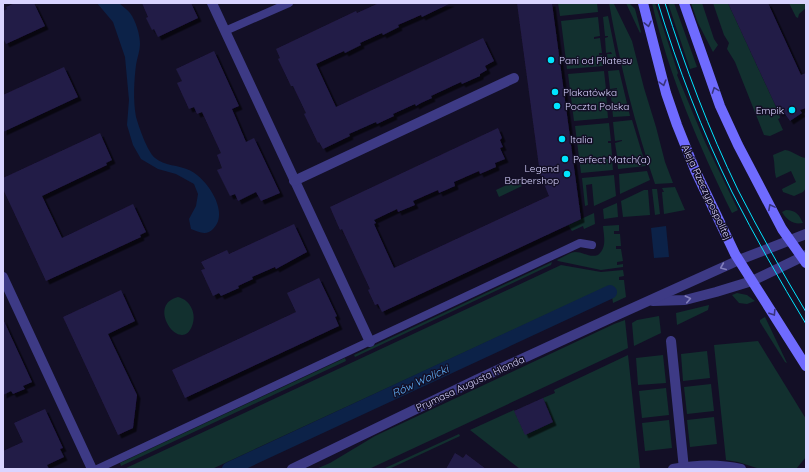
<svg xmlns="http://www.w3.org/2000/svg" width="809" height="472" viewBox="0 0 809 472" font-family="Quicksand,sans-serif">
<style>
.green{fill:#12302f}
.water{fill:#0c2248}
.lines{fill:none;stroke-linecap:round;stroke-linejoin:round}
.canal{stroke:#0c2248;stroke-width:14}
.building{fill:#241b47;filter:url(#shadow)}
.lane{stroke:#3d3a85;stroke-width:8}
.street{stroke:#3d3a85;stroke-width:10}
.secondary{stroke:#6f6bff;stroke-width:10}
.tram{stroke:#00e5ff;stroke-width:1}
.oneway{stroke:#38347d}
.oneway2{stroke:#837fbc}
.poi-dot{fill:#00e5ff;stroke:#130f26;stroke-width:1.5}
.labels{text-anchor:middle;stroke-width:3;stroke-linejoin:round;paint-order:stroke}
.poi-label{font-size:10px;fill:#d9d4ff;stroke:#130f26;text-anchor:start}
.street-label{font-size:10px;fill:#d9d4ff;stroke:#130f26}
.water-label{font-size:11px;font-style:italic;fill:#62b6ff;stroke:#130f26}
</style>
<defs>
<filter id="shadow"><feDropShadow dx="3.5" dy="3.5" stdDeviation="0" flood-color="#0009"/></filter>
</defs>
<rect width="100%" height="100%" fill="#130f26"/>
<g class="green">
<polygon points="558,3 597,3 598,12 560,16"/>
<path d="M609 3 614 4 632 41 644 88 656 127 665 162 673 183 655 184C635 125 620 65 609 3Z"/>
<polygon points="626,3 629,3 635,9 641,32 640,33"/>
<path d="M652 3H655L678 73 677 75 705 142 738 210 732 213C699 146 669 76 652 3Z"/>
<polygon points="668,3 674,3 697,67 690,69"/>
<polygon points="691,3 702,3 714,39 718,45 713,52 698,23"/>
<polygon points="713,3 728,3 779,113 780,118 778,119 783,130 770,136 764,135 735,62 727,49 729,43 724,35"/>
<polygon points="789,3 806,3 806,8 799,14 798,18 796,17"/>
<polygon points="608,16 618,65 608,65 607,54 612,54 611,52 606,53 605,38 608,37 608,36 605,36 603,17"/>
<polygon points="598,17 600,36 594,37 594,39 600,38 602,53 599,53 599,55 602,55 603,66 567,69 561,21"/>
<polygon points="619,70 630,116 613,117 612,106 616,106 617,104 612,104 610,90 617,89 617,88 610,89 608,71"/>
<polygon points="604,71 606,89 603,90 603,91 606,91 607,105 600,106 601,107 607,107 608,118 574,121 568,74"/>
<polygon points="632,120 646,166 618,169 617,158 622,158 621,156 617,156 615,143 622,141 622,140 615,141 613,122"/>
<polygon points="609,123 611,141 608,141 608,143 611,143 612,156 605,157 606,159 612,159 613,170 581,173 575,126"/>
<path d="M785 150C793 151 798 157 806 158V188L803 192 794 196 783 192 782 189 796 182 791 171 776 178C774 170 775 163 773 155Z"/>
<polygon points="647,171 650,180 620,194 619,174"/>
<polygon points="614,175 616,196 594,206 592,184 586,185 588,205 585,206 582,178"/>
<polygon points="519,179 522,186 499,197 496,190"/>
<polygon points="675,187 685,210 664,214 662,192 664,192 662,188"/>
<polygon points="652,189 657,189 660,214 655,215"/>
<polygon points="644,190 648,190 650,215 623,217 621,201"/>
<polygon points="617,203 618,217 604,219 603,209"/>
<path d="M786 210C796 210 799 215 803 223 793 225 787 220 782 212Z"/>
<polygon points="594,213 595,224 584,229 583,226 572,231 568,225"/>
<path d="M619 225V231H614V234H620L621 246H616V249H621L623 261 617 262V265L623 264V267L601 270 558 261 557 260C563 257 569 253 575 252 584 252 589 258 598 255 607 248 604 237 603 226Z"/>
<polygon points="552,262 551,265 355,357 354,355"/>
<polygon points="561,265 601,272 623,270 624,276 619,277 619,280 624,280 626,297 613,303 612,296 606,287 212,469 124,469"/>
<polygon points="737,293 747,295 755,301 747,304 739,303 732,295"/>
<path d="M178 297C191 300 197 315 192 326 181 355 145 305 178 297Z"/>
<polygon points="709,305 708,310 677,325 676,313"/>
<polygon points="659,316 661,333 634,346 632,323 637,320"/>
<polygon points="765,317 787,363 785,362 760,322 760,320"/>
<polygon points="625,320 628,348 369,469 316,469 330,463 375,436 614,324"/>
<polygon points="758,341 806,419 806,457 796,469 760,469 738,462 726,460 714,345"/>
<polygon points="707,351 710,378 683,381 681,354"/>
<polygon points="628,355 640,468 637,469 520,469 470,430 514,410 525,434 553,422 543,398 555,393 554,390"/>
<polygon points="663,355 666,383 638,385 636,358"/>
<polygon points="345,358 346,361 121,466 120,463"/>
<polygon points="711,384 714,411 687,414 684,387"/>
<polygon points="666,388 669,415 642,418 639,391"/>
<polygon points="714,417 717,444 690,447 687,420"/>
<polygon points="669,420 672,448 645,451 642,423"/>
<polygon points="459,434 460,436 389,469 383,469"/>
</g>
<g class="water">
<path d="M97 3H119C122 6 127 9 130 13 136 21 140 35 140 44 140 51 137 58 136 65 134 81 133 100 136 117 139 127 147 151 155 158 164 166 179 165 189 170 206 177 231 213 213 229 207 236 198 232 191 229L189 219 196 206 198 194 194 184 176 174 158 169 141 159 133 145 127 125 129 100 125 57 113 22Z"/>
<polygon points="666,226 669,257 654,258 651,228"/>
</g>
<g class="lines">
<polyline class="canal" points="229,469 610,292"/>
</g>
<g class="building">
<polygon points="15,3 34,3 45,26 6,44 3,38 3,11 7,9 6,7"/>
<polygon points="142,3 191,3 198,18 158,37 154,29 152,30 146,18 148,17"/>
<polygon points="379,3 451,3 422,17 421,15 398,25 399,27 383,35 382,33 360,43 361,45 345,53 344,51 316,64 336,107 483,38 494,61 485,66 487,70 480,74 480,76 462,84 461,82 431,96 432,98 421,103 416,106 415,104 393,114 394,116 377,124 376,122 349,134 350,136 323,149 319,142 318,143 304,114 306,113 293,86 291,86 278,59 280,58 276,49 356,11 357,13"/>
<polygon points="517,3 552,3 581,219 382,312 378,304 375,305 368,290 370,289 342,229 340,230 330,207 498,128 502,138 500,140 503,147 500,148 505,159 495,163 496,167 480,174 479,171 454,182 455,186 439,193 438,190 413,201 415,205 398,212 397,209 374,220 376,223 374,224 394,268 549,196 540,174"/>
<polygon points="728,3 768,3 801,75 806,73 806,108 800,110 802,113 790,121 783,111 779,113"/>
<polygon points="214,51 239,106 232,109 246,142 254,138 280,193 261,201 256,192 238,201 235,194 230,196 217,170 222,168 217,155 221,153 202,112 197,114 194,107 189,109 177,83 182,81 176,69"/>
<polygon points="64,67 78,97 3,132 3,95"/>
<polygon points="100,133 112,160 106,163 107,165 42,196 62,238 133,204 146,232 140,235 141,237 46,281 3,189 3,178"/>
<polygon points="294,224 307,252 276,269 275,267 252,277 253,279 238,286 239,288 221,296 219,293 213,296 201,270 205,269 201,262 227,250 229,254"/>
<polygon points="319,278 337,316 335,317 339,326 185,398 172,370 296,312 287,293"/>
<polygon points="121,290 135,321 108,334 137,395 133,428 118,435 63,317"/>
<polygon points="3,319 32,382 23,386 25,389 13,394 11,391 3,395"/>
<polygon points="543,398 553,422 525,435 514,411"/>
<polygon points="45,409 63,448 60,449 64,457 47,465 49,469 3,469 3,451 23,442 14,423"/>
<polygon points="455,453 463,458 466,454 486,469 446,469"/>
</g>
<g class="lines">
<g class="lane">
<polyline points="225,31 289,3"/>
<polyline points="97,469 552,256 580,243 592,245"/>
</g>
<g class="street">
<polyline points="212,3 370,342"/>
<polyline points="294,181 514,78"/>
<polyline points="3,277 92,469"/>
<polyline points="653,301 685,300 716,292 752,281 806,255"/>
<polyline points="671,341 684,469"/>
<polyline points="292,469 476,380 615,316 739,260 806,234"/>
<path d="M673 469C695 465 719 464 741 469"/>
</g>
<g class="secondary">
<polyline points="643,3 666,93 677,125 695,170 735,254 806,366"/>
<polyline points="684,3 720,106 738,145 782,229 806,263"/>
</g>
<g class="tram">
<path d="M658 3C678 68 702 131 732 192 755 237 780 281 806 324"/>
<path d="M665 3C685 67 709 130 738 190 759 231 782 272 806 312"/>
</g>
</g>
<defs><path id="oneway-chevron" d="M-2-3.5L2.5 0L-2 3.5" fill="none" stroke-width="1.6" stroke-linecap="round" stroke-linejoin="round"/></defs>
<g class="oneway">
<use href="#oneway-chevron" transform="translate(648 24) rotate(77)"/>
<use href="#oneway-chevron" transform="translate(663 83) rotate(74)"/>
<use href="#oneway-chevron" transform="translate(715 90) rotate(-110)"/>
<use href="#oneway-chevron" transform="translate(771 207) rotate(-118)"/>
<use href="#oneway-chevron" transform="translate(773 313) rotate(58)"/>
</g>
<g class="oneway2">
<use href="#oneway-chevron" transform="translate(723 267) rotate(157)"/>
<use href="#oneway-chevron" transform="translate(688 299) rotate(-12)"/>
</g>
<g class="poi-dot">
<circle cx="551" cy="60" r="4"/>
<circle cx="555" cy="92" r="4"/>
<circle cx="557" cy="106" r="4"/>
<circle cx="792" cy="110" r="4"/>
<circle cx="562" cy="139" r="4"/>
<circle cx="565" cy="159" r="4"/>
<circle cx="567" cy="174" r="4"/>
</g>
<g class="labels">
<g class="poi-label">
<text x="559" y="64">Pani od Pilatesu</text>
<text x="563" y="96">Plakatówka</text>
<text x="565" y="110">Poczta Polska</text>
<text x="784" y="114" text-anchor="end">Empik</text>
<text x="570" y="143">Italia</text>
<text x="573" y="163">Perfect Match(a)</text>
<text x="559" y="172" text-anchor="end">Legend<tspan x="559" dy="12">Barbershop</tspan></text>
</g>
<g class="street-label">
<text transform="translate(707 192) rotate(65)" y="4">Aleja Rzeczypospolitej</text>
<text transform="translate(470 383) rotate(-25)" y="4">Prymasa Augusta Hlonda</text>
</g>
<g class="water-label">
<text transform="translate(420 381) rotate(-25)" y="4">Rów Wolicki</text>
</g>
</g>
<rect width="809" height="472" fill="none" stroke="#d9d4ff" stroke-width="8"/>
</svg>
